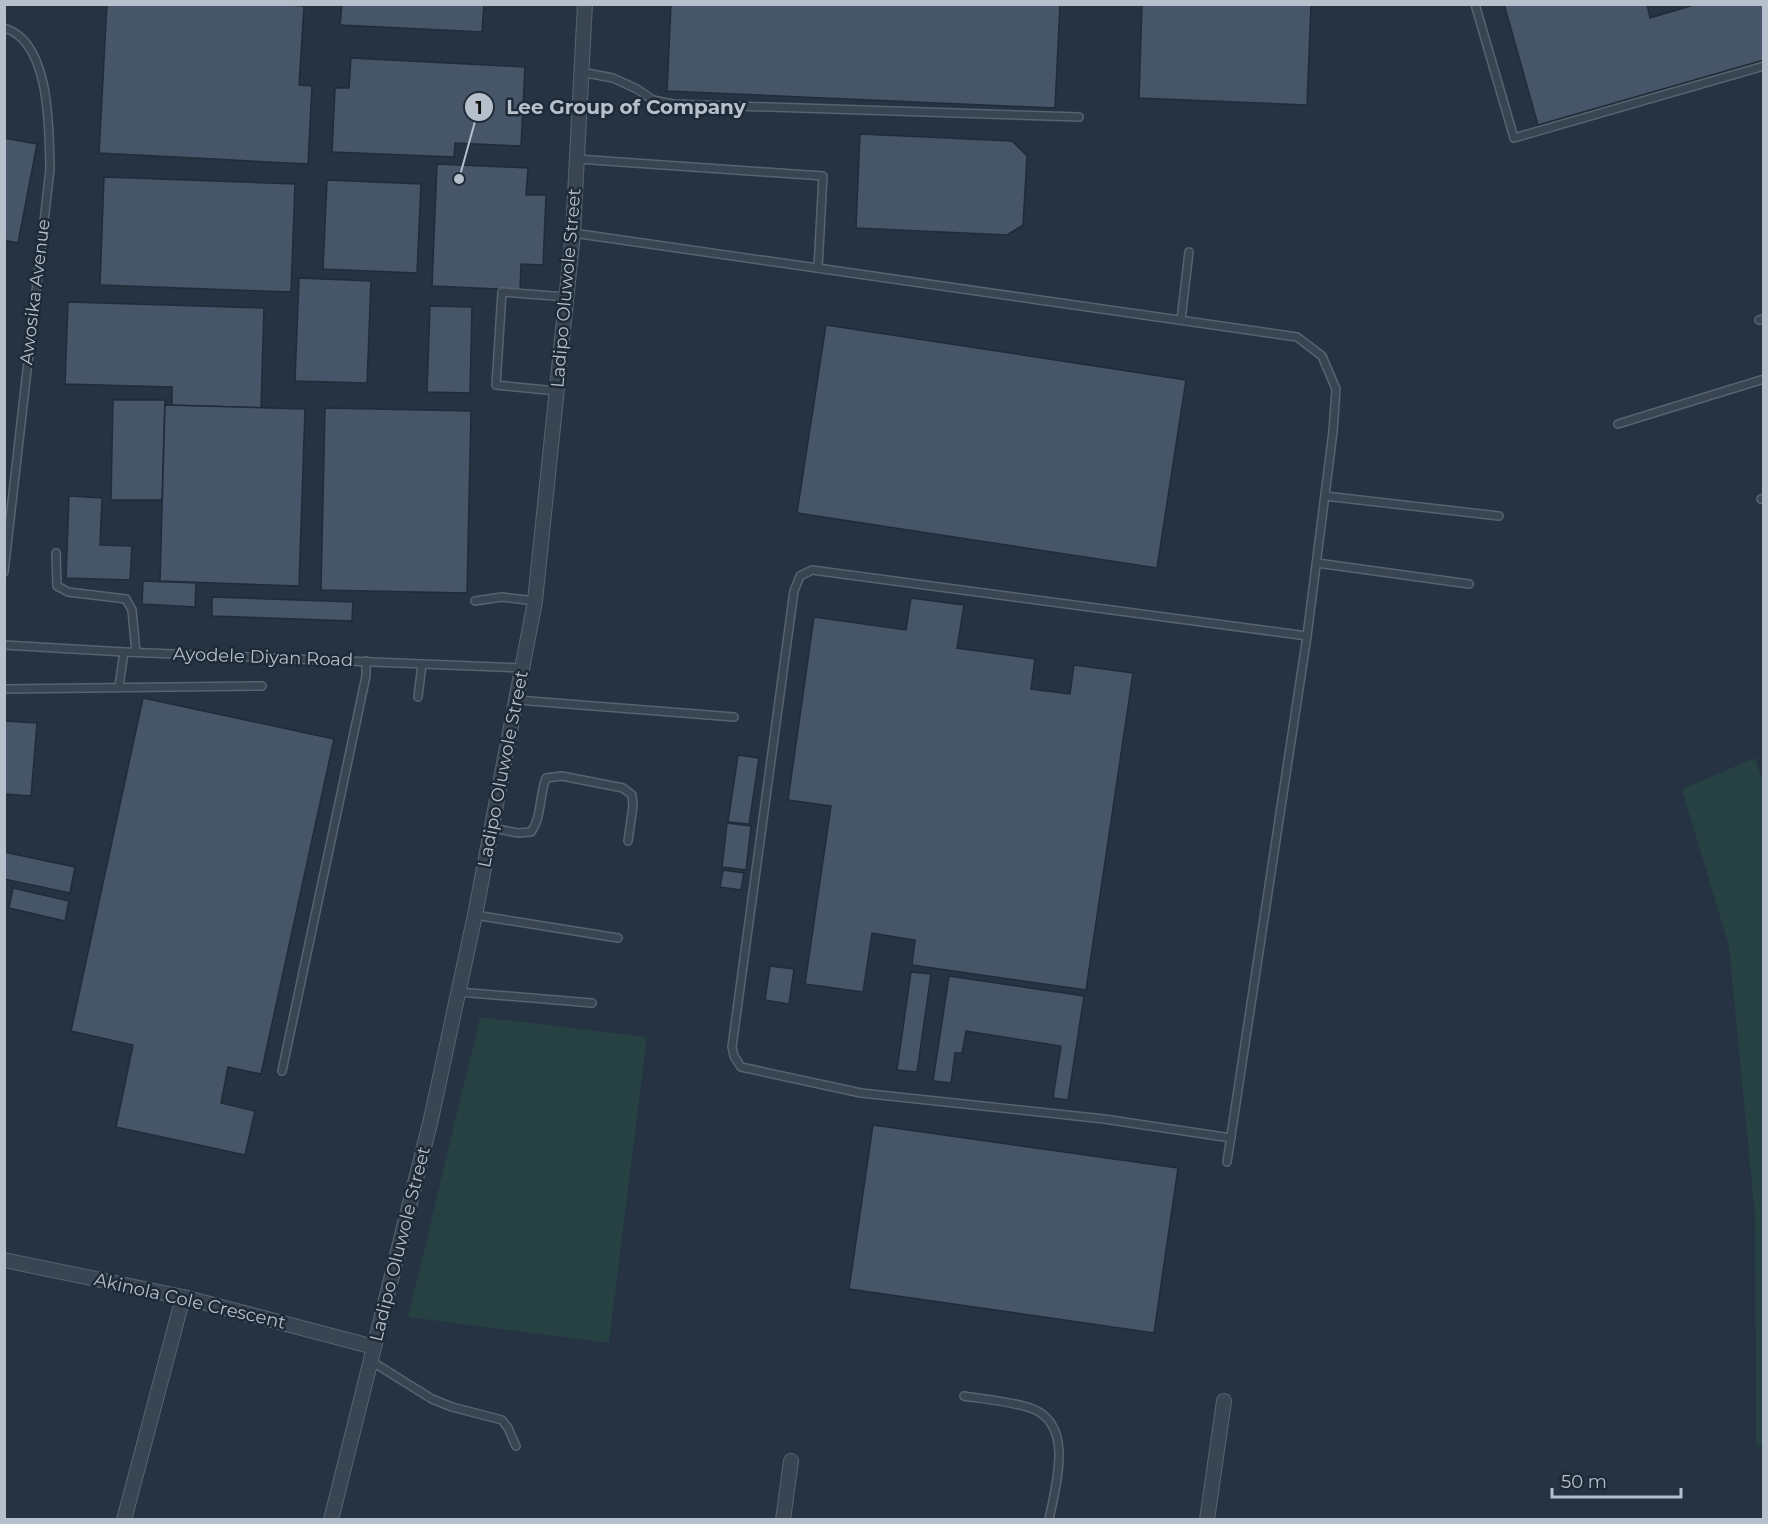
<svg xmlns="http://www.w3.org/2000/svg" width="1768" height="1524" viewBox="0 0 1768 1524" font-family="Montserrat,sans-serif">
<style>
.green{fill:#274143}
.building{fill:#465567;stroke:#202c39;stroke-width:1.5}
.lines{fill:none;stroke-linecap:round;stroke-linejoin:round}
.lane-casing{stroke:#57636f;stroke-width:10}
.street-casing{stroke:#57636f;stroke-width:16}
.lane{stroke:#394552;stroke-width:7}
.street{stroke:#394552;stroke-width:14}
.labels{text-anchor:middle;stroke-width:5;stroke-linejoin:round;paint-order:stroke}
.street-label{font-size:18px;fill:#b6c0cc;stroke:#1e2a37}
.leader{fill:none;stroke:#b6c0cc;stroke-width:2}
.callout-dot{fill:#b6c0cc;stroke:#1e2a37;stroke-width:2}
.mark-label{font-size:18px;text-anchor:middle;font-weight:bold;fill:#111}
.callout-label{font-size:20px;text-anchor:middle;font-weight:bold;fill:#b6c0cc;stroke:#1e2a37;stroke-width:5;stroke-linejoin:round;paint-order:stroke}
</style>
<rect width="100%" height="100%" fill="#253343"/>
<g class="green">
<polygon points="1755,758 1764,786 1763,1446 1756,1445 1755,1216 1729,947 1682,789"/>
<polygon points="480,1017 647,1037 609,1343 408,1317"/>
</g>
<g class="building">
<polygon points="107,4 268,4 304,6 299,85 312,86 308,164 99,153"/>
<polygon points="342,4 484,4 482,32 340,25"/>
<polygon points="671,4 1060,4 1055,108 667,91"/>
<polygon points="1142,4 1311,4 1307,105 1139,98"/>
<polygon points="1504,4 1647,4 1650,18 1697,4 1764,4 1764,60 1538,125"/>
<polygon points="351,58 525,67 521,146 455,143 454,157 332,152 335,88 349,88"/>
<polygon points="860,134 1012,141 1027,156 1023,225 1007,235 856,228"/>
<polygon points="4,138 37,144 18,243 4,240"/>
<polygon points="437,164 528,168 526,195 546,195 543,265 521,264 520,290 432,286"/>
<polygon points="104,177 295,184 291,292 100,285"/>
<polygon points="327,180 421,184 417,273 323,269"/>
<polygon points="299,278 371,281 367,383 295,381"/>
<polygon points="68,302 264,308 261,408 172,405 172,387 65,384"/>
<polygon points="430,306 472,307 470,393 427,392"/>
<polygon points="826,325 1186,380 1157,568 797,513"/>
<polygon points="113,400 165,400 162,500 111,500"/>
<polygon points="165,405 305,409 299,586 160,581"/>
<polygon points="325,408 471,411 467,593 321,590"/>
<polygon points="69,496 102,498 100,545 132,546 130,580 66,578"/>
<polygon points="143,581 196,583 195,607 142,604"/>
<polygon points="212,597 353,602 352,621 212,616"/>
<polygon points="911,598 964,605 957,648 1035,659 1031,689 1070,694 1074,665 1133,673 1086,990 912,965 915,940 872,933 863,992 805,984 831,806 788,800 814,617 906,630"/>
<polygon points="143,698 334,739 261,1074 228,1067 221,1103 255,1111 245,1155 116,1127 133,1045 71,1031"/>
<polygon points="5,721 37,723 31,796 4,794"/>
<polygon points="738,755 759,758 749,824 728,822"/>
<polygon points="727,823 751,826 746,870 722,867"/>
<polygon points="4,852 75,867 70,893 4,879"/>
<polygon points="723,870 744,873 741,890 720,887"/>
<polygon points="13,888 69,901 65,921 9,908"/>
<polygon points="770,966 794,969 789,1004 765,1000"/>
<polygon points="911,972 931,974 917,1072 897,1070"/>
<polygon points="949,976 1084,996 1068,1100 1053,1098 1061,1046 966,1031 962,1053 955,1053 951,1083 933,1081"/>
<polygon points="873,1125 1178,1168 1154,1333 849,1289"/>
</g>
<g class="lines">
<g class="lane-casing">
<g id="lane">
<polyline points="1475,4 1514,138 1764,66"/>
<path d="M4 28C51 41 49 130 50 169L4 572"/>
<polyline points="581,72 613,78 637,89 653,100 673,104 1079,117"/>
<polyline points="577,159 823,176 818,268"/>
<polyline points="573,233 1297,337 1322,356 1336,389 1333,432 1307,636 1227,1162"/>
<polyline points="1181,320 1189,252"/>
<polyline points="1759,320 1764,319"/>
<polyline points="557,391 496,385 502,292 567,297"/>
<polyline points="1618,424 1764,379"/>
<polyline points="1325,496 1499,516"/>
<polyline points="1761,499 1764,498"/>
<polyline points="56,553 57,586 68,592 126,599 132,610 136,652"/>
<polyline points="1317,563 1469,584"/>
<polyline points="475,601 502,597 535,601"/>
<polyline points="4,645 124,652 523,668"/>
<polyline points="119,686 124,652"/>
<polyline points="4,689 262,686"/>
<polyline points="418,697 422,664"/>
<polyline points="517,700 734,717"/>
<path d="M492 828 518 833 531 832C542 817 539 796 546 778L562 776 623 788 632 795 633 806 628 841"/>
<polyline points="475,915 618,938"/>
<polyline points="458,992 592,1003"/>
<polyline points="282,1071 366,676 366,661"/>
<polyline points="1231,1138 1104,1119 861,1093 741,1067 734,1056 732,1047 794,591 800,576 812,570 1307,636"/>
<polyline points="371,1361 432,1399 452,1407 502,1420 508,1428 516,1446"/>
<path d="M964 1396C983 1399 1016 1402 1033 1409 1075 1426 1055 1487 1049 1520"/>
</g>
</g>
<g class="street-casing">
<g id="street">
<polyline points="4,1260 183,1297 374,1347"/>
<polyline points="124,1520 183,1297"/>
<polyline points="331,1520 431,1119 475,915 535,601 573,233 585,4"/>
<polyline points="783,1520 791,1461"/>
<polyline points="1207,1520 1224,1401"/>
</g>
</g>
<use href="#lane" class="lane"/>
<use href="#street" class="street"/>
</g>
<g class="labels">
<g class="street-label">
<text transform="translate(566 288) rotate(-85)" y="6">Ladipo Oluwole Street</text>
<text transform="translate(35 292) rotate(-83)" y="6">Awosika Avenue</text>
<text transform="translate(263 657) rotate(2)" y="6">Ayodele Diyan Road</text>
<text transform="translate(503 769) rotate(-79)" y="6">Ladipo Oluwole Street</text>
<text transform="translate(400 1244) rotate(-76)" y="6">Ladipo Oluwole Street</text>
<text transform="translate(190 1301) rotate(13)" y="6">Akinola Cole Crescent</text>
</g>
</g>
<path class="leader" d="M459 179L479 107"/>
<g class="callout-dot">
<circle cx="459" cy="179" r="6"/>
<circle cx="479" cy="107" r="15"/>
</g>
<g class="mark-label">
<text x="479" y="114">1</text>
</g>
<g class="callout-label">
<text x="626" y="114">Lee Group of Company</text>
</g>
<rect width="1768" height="1524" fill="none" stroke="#b6c0cc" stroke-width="12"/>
<path d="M1552 1488v9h129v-9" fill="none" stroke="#b6c0cc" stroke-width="3"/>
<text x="1561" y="1488" font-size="18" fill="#b6c0cc" stroke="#1e2a37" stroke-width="4.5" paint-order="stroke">50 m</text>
</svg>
